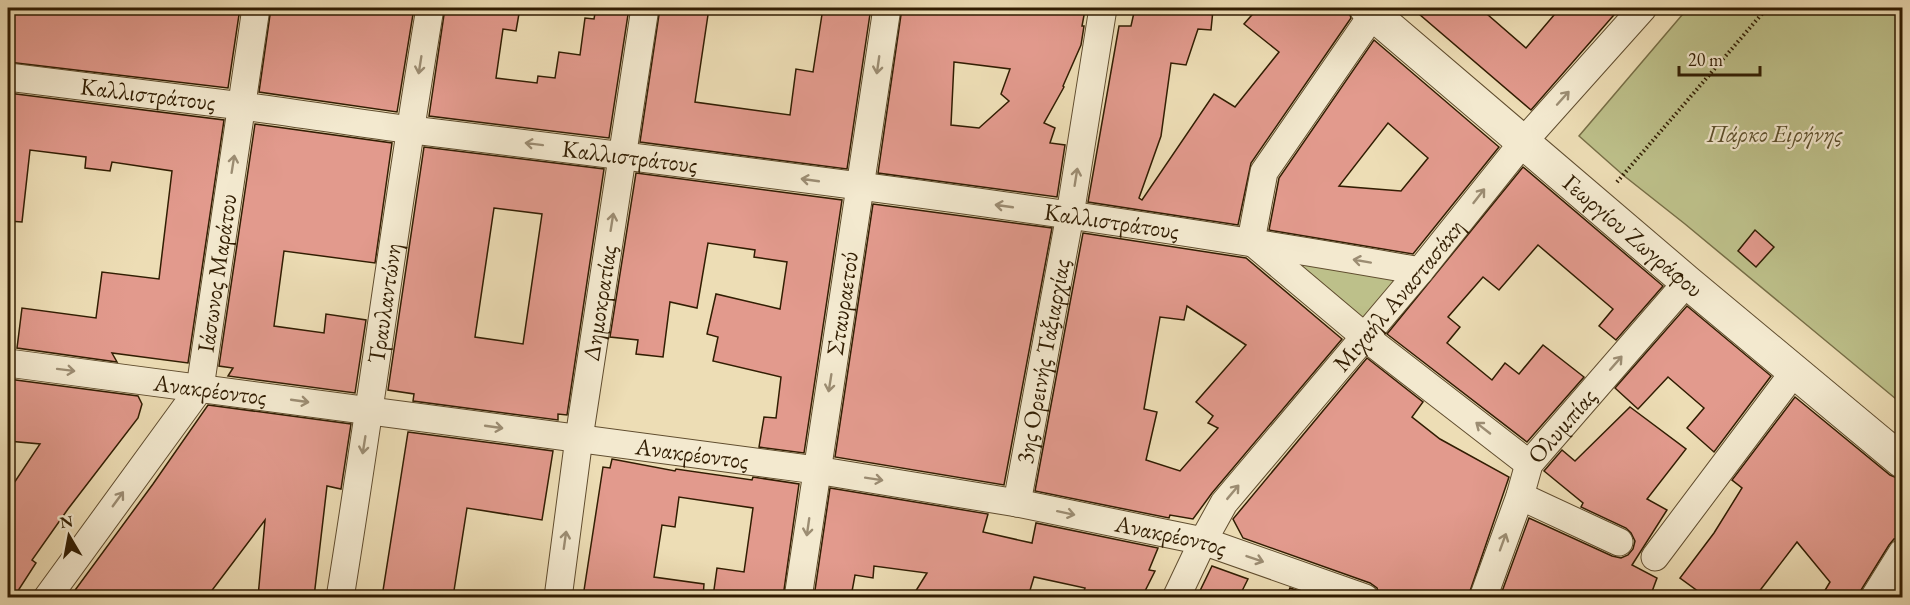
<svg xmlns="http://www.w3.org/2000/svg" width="1910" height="605" viewBox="0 0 1910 605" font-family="'EB Garamond',serif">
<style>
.green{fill:#bdc08a;stroke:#776e46;stroke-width:1.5}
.building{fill:#e29a8d;stroke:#311d02;stroke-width:1.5;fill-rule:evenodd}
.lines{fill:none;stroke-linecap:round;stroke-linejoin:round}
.minor-casing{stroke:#604d2f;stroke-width:29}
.tertiary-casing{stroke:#604d2f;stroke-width:35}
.path{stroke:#311d02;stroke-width:4;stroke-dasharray:1.5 3;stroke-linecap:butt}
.minor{stroke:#f3e9cf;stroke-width:27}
.tertiary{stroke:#f3e9cf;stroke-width:33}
.oneway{stroke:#9c8d73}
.labels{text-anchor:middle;stroke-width:4.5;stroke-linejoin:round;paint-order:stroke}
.street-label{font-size:24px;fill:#311d02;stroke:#f3e9cf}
.park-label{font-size:24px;font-style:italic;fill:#5b4e2b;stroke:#f3e9cf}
</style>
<rect width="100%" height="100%" fill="#edddb5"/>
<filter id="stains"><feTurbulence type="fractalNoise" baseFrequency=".00333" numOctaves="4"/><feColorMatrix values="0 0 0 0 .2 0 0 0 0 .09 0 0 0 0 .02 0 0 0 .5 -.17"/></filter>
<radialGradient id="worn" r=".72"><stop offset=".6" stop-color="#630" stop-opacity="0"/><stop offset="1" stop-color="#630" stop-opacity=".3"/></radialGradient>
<g class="green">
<polygon points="1688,8 1902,8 1902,404 1685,224 1623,175 1579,136"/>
<polygon points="1275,252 1408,275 1363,324"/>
</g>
<g class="building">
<polygon points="8,8 240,8 228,88 8,62"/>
<polygon points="271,8 414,8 397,112 259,92"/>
<polygon points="445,8 520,8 516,31 503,29 496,78 537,83 538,76 555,78 559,52 580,55 585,18 594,19 596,8 629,8 609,138 429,116"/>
<polygon points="660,8 709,8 695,102 790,115 796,69 813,72 823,8 870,14 847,169 640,142"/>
<path d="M902 8H1065L1085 10 1082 26H1084L1081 45 1063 86 1064 87 1044 123 1055 128 1050 143 1065 145 1057 197 878 173ZM954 62 1010 69 1001 94 1009 101 979 128 951 125Z"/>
<polygon points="1135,8 1196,8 1213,10 1211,30 1198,29 1186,65 1171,63 1161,136 1139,198 1142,200 1214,94 1235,107 1279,52 1244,24 1258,8 1348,8 1351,18 1251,163 1238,225 1088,202 1119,26 1131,26"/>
<polygon points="1412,8 1480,8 1526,48 1560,8 1620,8 1531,110"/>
<path d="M1374 40 1499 147 1413 254 1269 230 1279 178ZM1388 123 1428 158 1401 191 1339 186Z"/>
<polygon points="8,93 224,120 188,363 112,353 117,362 17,348 22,308 96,318 102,272 159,279 172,171 112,162 110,171 85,168 86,157 30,150 22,222 8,221"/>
<polygon points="255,124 392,143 375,263 284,251 274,326 324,333 326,314 366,320 355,393 228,376 233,368 219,366"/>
<path d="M424 147 604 169 567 415 558 414V420L413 401 414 394 388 390ZM494 208 542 214 523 344 475 337Z"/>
<polygon points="1523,167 1663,286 1616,340 1599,326 1613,309 1538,245 1499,290 1483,277 1448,317 1460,327 1447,343 1492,380 1505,363 1519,374 1543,345 1584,377 1527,442 1387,334"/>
<polygon points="636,173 842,200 804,453 759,447 764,417 776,418 781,377 713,361 718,337 707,334 716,294 780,309 787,262 754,257 755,250 708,243 697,308 670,302 663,357 636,354 638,340 610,337"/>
<polygon points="873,204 1052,228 1004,485 835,457"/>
<polygon points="1755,230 1774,247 1756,267 1738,251"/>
<path d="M1083 233 1246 258 1342 339 1212 493 1193 519 1170 515 1169 518 1035 491ZM1187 306 1246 345 1196 402 1213 416 1208 423 1218 428 1180 471 1146 460 1157 412 1144 409 1160 317 1184 320Z"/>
<polygon points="1687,306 1771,376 1714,452 1687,428 1704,408 1668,377 1638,409 1615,388"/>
<polygon points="1367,358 1423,402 1412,417 1440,439 1509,477 1468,597 1380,597 1377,588 1370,583 1243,538 1233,519"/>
<polygon points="8,379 138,396 142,404 138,418 68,509 32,560 36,563 14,597 8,597 8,492 40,444 8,441"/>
<polygon points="1795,397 1890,475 1902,480 1902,537 1894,539 1889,545 1861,590 1858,597 1821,597 1830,582 1797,542 1755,597 1706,597 1680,578 1714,533 1742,488 1732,480"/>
<polygon points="208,405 351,424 341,489 327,486 314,597 258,597 265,520 207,597 70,597 153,484"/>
<polygon points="1630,407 1686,449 1647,499 1667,510 1632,565 1657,578 1650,597 1500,597 1529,518 1612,556 1621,558 1628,555 1633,549 1635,541 1631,533 1626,528 1581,507 1583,503 1544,471 1562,450 1575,461"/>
<polygon points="408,432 553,451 542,520 467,508 453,597 382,597"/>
<polygon points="612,459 675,471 676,469 752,480 753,477 799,484 783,597 713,597 717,568 744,572 753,508 679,497 675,527 662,525 654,577 704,584 703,597 583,597 603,467 610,468"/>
<polygon points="830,488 988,514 983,532 1032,543 1036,523 1158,548 1149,570 1155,571 1142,597 1082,597 1085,588 1034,577 1028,597 912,597 927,573 874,566 873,578 855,575 851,597 814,597"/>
<polygon points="1212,566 1248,579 1239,597 1197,597"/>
<polygon points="1290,588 1316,597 1286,597"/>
</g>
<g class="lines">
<g class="minor-casing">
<g id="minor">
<polyline points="1373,14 1264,172 1251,241 1365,337 1529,464"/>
<path id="s1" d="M8 77C86 87 164 96 242 106 299 113 356 123 413 130 749 171 1086 212 1420 271"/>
<path id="s2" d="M8 363 816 470 1017 503 1203 541 1365 598"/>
<polyline points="1520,496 1619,542"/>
<path id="s3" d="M1017 503 1070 215 1103 8"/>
<polyline points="1655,557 1794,372"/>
<path id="s4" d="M47 598 200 388 256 8"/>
<path id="s5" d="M340 598C372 401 397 204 430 8"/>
<path id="s6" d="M558 598 579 438 645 8"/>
<path id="s7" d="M798 598 887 8"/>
<path id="s8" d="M1176 598 1203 541 1224 503 1420 271 1524 141 1643 8"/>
<path id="s9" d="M1483 598 1520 496 1529 464 1687 282"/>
<polyline points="1874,598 1902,553"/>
</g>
</g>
<g class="tertiary-casing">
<g id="tertiary">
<path id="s10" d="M1366 8 1687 282 1902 461"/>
</g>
</g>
<polyline class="path" points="1617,182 1767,8"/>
<use href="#minor" class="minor"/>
<use href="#tertiary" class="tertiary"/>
</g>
<defs><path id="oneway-shaft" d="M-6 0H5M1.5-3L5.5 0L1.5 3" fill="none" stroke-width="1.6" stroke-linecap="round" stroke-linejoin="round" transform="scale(1.5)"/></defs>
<g class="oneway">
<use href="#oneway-shaft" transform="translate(420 65) rotate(99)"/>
<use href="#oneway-shaft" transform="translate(878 65) rotate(98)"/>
<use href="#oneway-shaft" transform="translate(1563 98) rotate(-48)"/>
<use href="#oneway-shaft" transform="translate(534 144) rotate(-173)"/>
<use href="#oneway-shaft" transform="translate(233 164) rotate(-81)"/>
<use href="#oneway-shaft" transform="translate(1076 177) rotate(-81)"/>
<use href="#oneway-shaft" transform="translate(810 180) rotate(-172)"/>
<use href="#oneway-shaft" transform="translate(1479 196) rotate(-52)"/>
<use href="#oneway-shaft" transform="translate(1004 206) rotate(-172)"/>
<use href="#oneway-shaft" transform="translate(612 222) rotate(-81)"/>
<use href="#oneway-shaft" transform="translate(1362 261) rotate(-170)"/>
<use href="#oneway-shaft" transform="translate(1616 363) rotate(-49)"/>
<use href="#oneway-shaft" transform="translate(66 370) rotate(7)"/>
<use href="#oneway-shaft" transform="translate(830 383) rotate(99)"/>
<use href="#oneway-shaft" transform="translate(300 401) rotate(8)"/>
<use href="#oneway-shaft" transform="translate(494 427) rotate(8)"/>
<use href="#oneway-shaft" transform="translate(1483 428) rotate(-142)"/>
<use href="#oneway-shaft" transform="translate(364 445) rotate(99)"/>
<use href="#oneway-shaft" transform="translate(874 479) rotate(9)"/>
<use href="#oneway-shaft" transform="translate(1233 492) rotate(-50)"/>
<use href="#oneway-shaft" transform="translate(118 499) rotate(-54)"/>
<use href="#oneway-shaft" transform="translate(1066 513) rotate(12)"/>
<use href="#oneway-shaft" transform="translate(808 527) rotate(98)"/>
<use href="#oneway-shaft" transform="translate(565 540) rotate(-82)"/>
<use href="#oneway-shaft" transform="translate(1503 542) rotate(-70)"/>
<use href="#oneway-shaft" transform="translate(1255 559) rotate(19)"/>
</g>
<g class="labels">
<g class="street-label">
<text dy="8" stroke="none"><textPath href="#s1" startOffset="141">Καλλιστράτους</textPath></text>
<text dy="8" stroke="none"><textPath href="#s1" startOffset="627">Καλλιστράτους</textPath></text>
<text dy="8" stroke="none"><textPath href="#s1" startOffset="1113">Καλλιστράτους</textPath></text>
<text dy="8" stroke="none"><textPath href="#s10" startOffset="351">Γεωργίου Ζωγράφου</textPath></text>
<text dy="8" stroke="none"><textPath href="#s4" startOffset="376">Ιάσωνος Μαράτου</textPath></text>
<text dy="8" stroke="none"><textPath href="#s8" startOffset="378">Μιχαήλ Αναστασάκη</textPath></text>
<text dy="8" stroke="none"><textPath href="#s6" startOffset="298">Δημοκρατίας</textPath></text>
<text dy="8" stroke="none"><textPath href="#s7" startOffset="298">Σταυραετού</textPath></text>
<text dy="8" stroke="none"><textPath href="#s5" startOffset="298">Τραυλαντώνη</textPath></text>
<text dy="8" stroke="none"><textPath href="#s3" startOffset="144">3ης Ορεινής Ταξιαρχίας</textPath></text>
<text dy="8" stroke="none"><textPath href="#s2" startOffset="204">Ανακρέοντος</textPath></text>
<text dy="8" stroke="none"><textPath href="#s9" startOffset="192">Ολυμπίας</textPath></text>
<text dy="8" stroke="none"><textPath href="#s2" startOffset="690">Ανακρέοντος</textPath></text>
<text dy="8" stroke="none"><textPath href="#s2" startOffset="1176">Ανακρέοντος</textPath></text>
</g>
<g class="park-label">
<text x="1775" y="142">Πάρκο Ειρήνης</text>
</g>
</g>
<rect width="1910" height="605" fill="none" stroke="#edddb5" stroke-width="30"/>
<rect x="9" y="9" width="1892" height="587" fill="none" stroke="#311d02" stroke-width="3"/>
<rect x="15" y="15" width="1880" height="575" fill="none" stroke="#311d02" stroke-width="1.5"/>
<g transform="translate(69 536) rotate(350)" stroke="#f3e9cf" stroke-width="4.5" paint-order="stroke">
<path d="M0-4.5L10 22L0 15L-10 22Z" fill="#311d02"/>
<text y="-9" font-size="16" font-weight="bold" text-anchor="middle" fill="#311d02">N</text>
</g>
<path d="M1679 66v9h81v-9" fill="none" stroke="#311d02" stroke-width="3"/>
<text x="1688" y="66" font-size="18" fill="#311d02" stroke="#f3e9cf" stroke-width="4.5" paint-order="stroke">20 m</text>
<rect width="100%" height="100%" filter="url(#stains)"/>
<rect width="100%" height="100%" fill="url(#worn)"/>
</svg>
